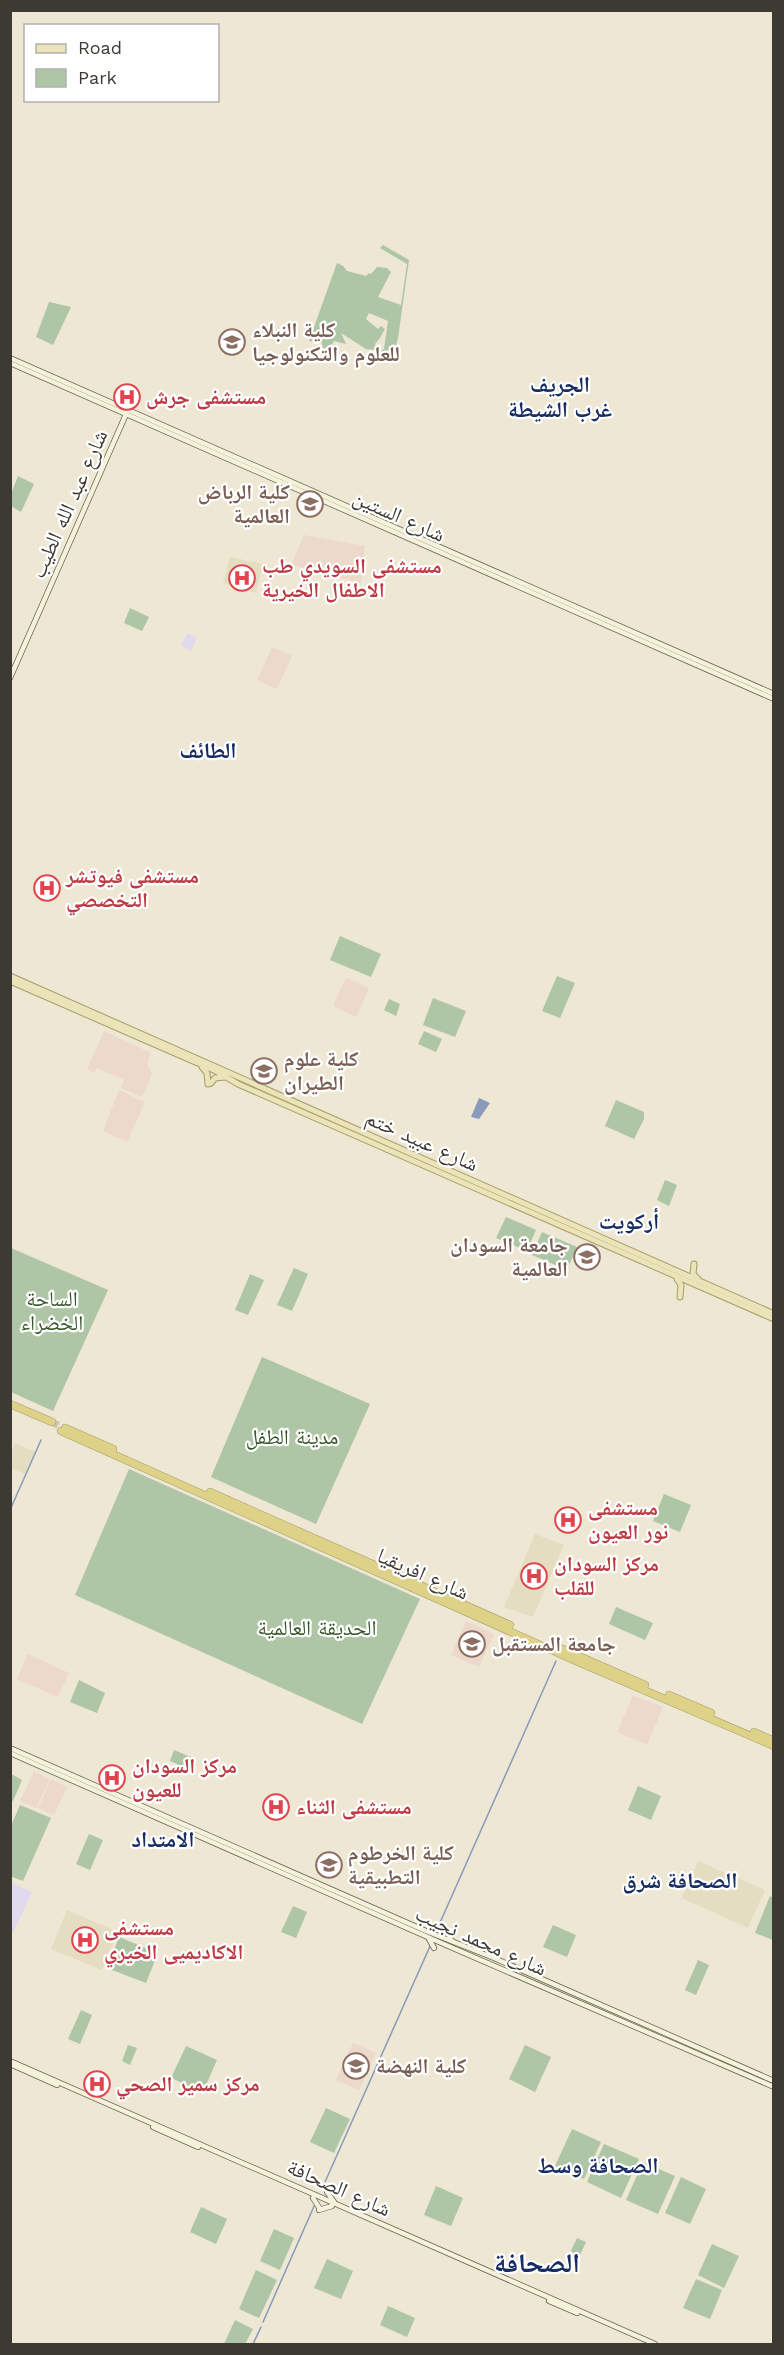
<svg xmlns="http://www.w3.org/2000/svg" width="784" height="2355" viewBox="0 0 784 2355" font-family="'Work Sans','Noto Naskh Arabic',sans-serif">
<style>
.commercial{fill:#e1d9ee}
.built{fill:#e5ddc2}
.education{fill:#edd9ca}
.green{fill:#aec5a6}
.water{fill:#899aba}
.lines{fill:none;stroke-linecap:round;stroke-linejoin:round}
.stream{stroke:#899aba;stroke-width:1.5}
.highway-tunnel{stroke:#cac4b3;stroke-width:7;stroke-dasharray:7 3.5;stroke-linecap:butt}
.secondary-casing{stroke:#696453;stroke-width:6}
.primary-casing{stroke:#a59d6b;stroke-width:7}
.highway-casing{stroke:#a59d6b;stroke-width:8}
.secondary{stroke:#f5f2dc;stroke-width:4.5}
.primary{stroke:#ebe4b8;stroke-width:5}
.highway{stroke:#ded289;stroke-width:7}
.labels{text-anchor:middle;stroke-width:4.5;stroke-linejoin:round;paint-order:stroke}
.education-label{font-size:21px;font-weight:bold;fill:#785e54;stroke:#fff;text-anchor:start}
.health-label{font-size:21px;font-weight:bold;fill:#be3a42;stroke:#fff;text-anchor:start}
.street-label{font-size:21px;fill:#3c3a32;stroke:#fff}
.park-label{font-size:21px;fill:#355628;stroke:#fff}
.neighbourhood-label{font-size:22px;font-weight:bold;fill:#172d63;stroke:#fff}
.district-label{font-size:27px;font-weight:bold;fill:#172d63;stroke:#fff}
</style>
<rect width="100%" height="100%" fill="#ede7d3"/>
<g class="commercial">
<polygon points="187,633 197,638 191,651 181,646"/>
<polygon points="11,1882 32,1892 13,1933 11,1932"/>
</g>
<g class="built">
<polygon points="230,557 263,564 256,593 223,583"/>
<polygon points="15,1443 35,1452 25,1474 11,1468 11,1454"/>
<polygon points="565,1508 580,1514 572,1532 557,1526"/>
<polygon points="535,1534 564,1545 533,1617 504,1607"/>
<polygon points="698,1861 765,1890 748,1928 682,1898"/>
<polygon points="67,1910 118,1932 102,1970 51,1949"/>
</g>
<g class="education">
<polygon points="304,535 365,546 361,583 291,565"/>
<polygon points="272,647 292,656 277,689 257,680"/>
<polygon points="346,978 369,988 356,1017 333,1006"/>
<polygon points="104,1031 151,1053 147,1064 152,1074 142,1097 121,1088 124,1080 97,1068 94,1073 87,1069"/>
<polygon points="119,1090 145,1102 127,1142 103,1131"/>
<polygon points="466,1621 494,1634 479,1667 451,1655"/>
<polygon points="28,1654 69,1673 58,1697 17,1679"/>
<polygon points="633,1695 663,1707 647,1745 617,1732"/>
<polygon points="34,1772 50,1779 36,1808 20,1801"/>
<polygon points="51,1779 67,1787 54,1815 38,1808"/>
<polygon points="325,1852 342,1859 334,1878 316,1871"/>
<polygon points="353,2043 376,2053 359,2090 336,2080"/>
</g>
<g class="green">
<polygon points="383,245 409,260 398,338 391,363 387,363 386,358 380,356 380,352 384,349 388,321 369,313 366,319 378,329 381,326 385,329 380,338 375,344 376,350 366,349 341,333 346,344 334,341 329,351 323,349 322,343 309,341 337,263 343,266 347,271 366,276 369,273 371,274 377,267 387,268 391,272 378,297 401,305 407,264 380,248"/>
<polygon points="49,302 71,307 53,345 36,337"/>
<polygon points="18,476 34,484 21,512 11,506 11,494"/>
<polygon points="130,608 149,617 142,631 124,623"/>
<polygon points="340,936 381,954 371,977 330,960"/>
<polygon points="557,976 575,983 560,1018 542,1011"/>
<polygon points="433,998 466,1011 455,1037 423,1025"/>
<polygon points="389,999 400,1004 396,1016 384,1010"/>
<polygon points="424,1031 442,1039 436,1052 418,1044"/>
<polygon points="616,1100 644,1112 644,1119 634,1139 605,1126"/>
<polygon points="665,1180 677,1185 669,1206 657,1200"/>
<polygon points="506,1217 536,1230 527,1251 496,1238"/>
<polygon points="542,1232 577,1247 567,1270 532,1255"/>
<polygon points="11,1248 108,1290 53,1411 11,1392"/>
<polygon points="294,1268 308,1274 292,1311 277,1305"/>
<polygon points="250,1274 264,1280 248,1315 235,1310"/>
<polygon points="262,1357 370,1404 316,1524 211,1477"/>
<polygon points="129,1469 420,1599 362,1724 75,1595"/>
<polygon points="664,1494 691,1505 680,1532 653,1521"/>
<polygon points="616,1607 653,1623 645,1640 609,1624"/>
<polygon points="79,1680 105,1693 97,1713 70,1702"/>
<polygon points="174,1750 193,1758 189,1769 170,1761"/>
<polygon points="11,1774 22,1780 13,1801 11,1800"/>
<polygon points="638,1786 661,1796 651,1820 628,1810"/>
<polygon points="20,1805 51,1818 23,1881 10,1876 11,1826"/>
<polygon points="89,1834 103,1840 90,1870 76,1864"/>
<polygon points="770,1896 773,1898 773,1940 755,1933"/>
<polygon points="293,1906 307,1912 296,1938 281,1932"/>
<polygon points="553,1925 576,1935 567,1957 543,1947"/>
<polygon points="119,1937 158,1953 146,1983 107,1968"/>
<polygon points="698,1960 709,1965 696,1995 685,1990"/>
<polygon points="81,2010 92,2015 80,2044 68,2039"/>
<polygon points="128,2045 137,2048 130,2065 122,2061"/>
<polygon points="525,2045 551,2057 535,2092 509,2079"/>
<polygon points="186,2046 217,2060 203,2092 171,2078"/>
<polygon points="326,2108 350,2119 334,2153 310,2142"/>
<polygon points="572,2129 601,2142 584,2179 555,2166"/>
<polygon points="604,2144 639,2159 621,2198 587,2182"/>
<polygon points="643,2162 675,2176 658,2214 626,2200"/>
<polygon points="681,2177 706,2189 690,2224 665,2213"/>
<polygon points="436,2186 463,2198 451,2226 424,2215"/>
<polygon points="201,2207 227,2219 216,2244 190,2232"/>
<polygon points="274,2229 294,2238 280,2270 260,2261"/>
<polygon points="577,2238 586,2242 577,2261 568,2257"/>
<polygon points="712,2244 739,2256 724,2288 698,2275"/>
<polygon points="327,2259 353,2271 341,2299 314,2288"/>
<polygon points="256,2270 277,2280 259,2318 239,2309"/>
<polygon points="696,2279 722,2290 710,2319 683,2308"/>
<polygon points="388,2306 415,2318 407,2337 380,2325"/>
<polygon points="235,2320 253,2329 245,2344 224,2344"/>
</g>
<polygon class="water" points="479,1098 490,1103 479,1119 471,1117"/>
<g class="lines">
<g class="stream">
<polyline points="10,1510 41,1440"/>
<polyline points="435,1934 556,1661"/>
<polyline points="325,2182 431,1944"/>
<polyline points="263,2322 315,2204"/>
<polyline points="253,2344 261,2327"/>
</g>
<polyline class="highway-tunnel" points="52,1422 63,1428"/>
<g class="secondary-casing">
<g id="secondary">
<polyline points="10,358 774,694"/>
<polyline points="10,363 774,699"/>
<polyline points="10,678 127,412"/>
<polyline points="10,1748 426,1931 494,1958 774,2081"/>
<polyline points="10,1753 439,1942 774,2087"/>
<polyline points="444,1927 452,1941"/>
<polyline points="429,1939 434,1948"/>
<polyline points="10,2061 655,2344"/>
<polyline points="10,2064 57,2085"/>
<polyline points="153,2127 198,2147"/>
<polyline points="327,2192 334,2202"/>
<polyline points="313,2198 320,2209"/>
<polyline points="319,2210 332,2206"/>
<polyline points="549,2301 577,2313"/>
</g>
</g>
<g class="primary-casing">
<g id="primary">
<polyline points="10,976 774,1314"/>
<polyline points="10,981 216,1071 238,1084 774,1319"/>
<polyline points="202,1067 207,1073 208,1084"/>
<polyline points="211,1083 215,1078 225,1077"/>
<polyline points="694,1264 693,1274 698,1279"/>
<polyline points="677,1279 681,1285 680,1297"/>
</g>
</g>
<g class="highway-casing">
<g id="highway">
<polyline points="10,1404 52,1422"/>
<polyline points="65,1428 113,1449"/>
<polyline points="61,1431 576,1661 774,1746"/>
<polyline points="210,1492 510,1625"/>
<polyline points="558,1647 645,1685"/>
<polyline points="669,1695 711,1713"/>
<polyline points="754,1732 774,1741"/>
</g>
</g>
<use href="#secondary" class="secondary"/>
<use href="#primary" class="primary"/>
<use href="#highway" class="highway"/>
</g>
<defs>
<g id="university-ring" transform="scale(1.35)"><circle r="9.5" fill="#fff" stroke="#8d6e63" stroke-width="1.5"/><path d="M0-5L7-2L0 1L-7-2ZM-4 1L0 2.5L4 1V4Q0 6-4 4Z" fill="#8d6e63"/></g>
<g id="hospital-ring" transform="scale(1.35)"><circle r="9.5" fill="#fff" stroke="#e0444e" stroke-width="1.5"/><path d="M-5-5h3v3.5h4V-5h3V5h-3V1.5h-4V5h-3Z" fill="#e0444e"/></g>
</defs>
<g fill-rule="evenodd">
<use href="#university-ring" x="232" y="342"/>
<use href="#hospital-ring" x="127" y="397"/>
<use href="#university-ring" x="310" y="504"/>
<use href="#hospital-ring" x="242" y="578"/>
<use href="#hospital-ring" x="47" y="888"/>
<use href="#university-ring" x="264" y="1071"/>
<use href="#university-ring" x="587" y="1257"/>
<use href="#hospital-ring" x="568" y="1520"/>
<use href="#hospital-ring" x="534" y="1576"/>
<use href="#university-ring" x="472" y="1644"/>
<use href="#hospital-ring" x="112" y="1778"/>
<use href="#hospital-ring" x="276" y="1807"/>
<use href="#university-ring" x="329" y="1865"/>
<use href="#hospital-ring" x="85" y="1940"/>
<use href="#university-ring" x="356" y="2066"/>
<use href="#hospital-ring" x="97" y="2084"/>
</g>
<g class="labels">
<g class="education-label">
<text x="252" y="337">كلية النبلاء<tspan x="252" dy="24">للعلوم والتكنولوجيا</tspan></text>
<text x="290" y="499" text-anchor="end">كلية الرباض<tspan x="290" dy="24">العالمية</tspan></text>
<text x="284" y="1066">كلية علوم<tspan x="284" dy="24">الطيران</tspan></text>
<text x="568" y="1252" text-anchor="end">جامعة السودان<tspan x="568" dy="24">العالمية</tspan></text>
<text x="492" y="1651">جامعة المستقبل</text>
<text x="348" y="1860">كلية الخرطوم<tspan x="348" dy="24">التطبيقية</tspan></text>
<text x="376" y="2073">كلية النهضة</text>
</g>
<g class="health-label">
<text x="146" y="404">مستشفى جرش</text>
<text x="262" y="573">مستشفى السويدي طب<tspan x="262" dy="24">الاطفال الخيرية</tspan></text>
<text x="66" y="883">مستشفى فيوتشر<tspan x="66" dy="24">التخصصي</tspan></text>
<text x="588" y="1515">مستشفى<tspan x="588" dy="24">نور العيون</tspan></text>
<text x="554" y="1571">مركز السودان<tspan x="554" dy="24">للقلب</tspan></text>
<text x="132" y="1773">مركز السودان<tspan x="132" dy="24">للعيون</tspan></text>
<text x="296" y="1814">مستشفى الثناء</text>
<text x="104" y="1935">مستشفى<tspan x="104" dy="24">الاكاديميى الخيري</tspan></text>
<text x="116" y="2091">مركز سمير الصحي</text>
</g>
<g class="street-label">
<text transform="translate(69 504) rotate(-66)" y="7">شارع عبد الله الطيب</text>
<text transform="translate(399 516) rotate(24)" y="7">شارع الستين</text>
<text transform="translate(422 1141) rotate(24)" y="7">شارع عبيد ختم</text>
<text transform="translate(423 1574) rotate(24)" y="7">شارع افريقيا</text>
<text transform="translate(481 1941) rotate(24)" y="7">شارع محمد نجيب</text>
<text transform="translate(339 2188) rotate(24)" y="7">شارع الصحافة</text>
</g>
<g class="park-label">
<text x="52" y="1306">الساحة<tspan x="52" dy="24">الخضراء</tspan></text>
<text x="292" y="1444">مدينة الطفل</text>
<text x="317" y="1635">الحديقة العالمية</text>
</g>
<g class="neighbourhood-label">
<text x="560" y="392">الجريف<tspan x="560" dy="25">غرب الشيطة</tspan></text>
<text x="208" y="758">الطائف</text>
<text x="629" y="1229">أركويت</text>
<text x="163" y="1847">الامتداد</text>
<text x="680" y="1888">الصحافة شرق</text>
<text x="598" y="2173">الصحافة وسط</text>
</g>
<g class="district-label">
<text x="537" y="2272">الصحافة</text>
</g>
</g>
<rect width="784" height="2355" fill="none" stroke="#3c3a32" stroke-width="24"/>
<rect x="24" y="24" width="195" height="78" fill="#ffffff" stroke="#b1b0ad" stroke-width="1.5"/>
<rect x="36" y="44" width="30" height="9" fill="#ebe4b8" stroke="#b1b0ad" stroke-width="1.5"/>
<text x="78" y="54" font-size="18" fill="#3c3a32">Road</text>
<rect x="36" y="69" width="30" height="18" fill="#aec5a6" stroke="#b1b0ad" stroke-width="1.5"/>
<text x="78" y="84" font-size="18" fill="#3c3a32">Park</text>
</svg>
